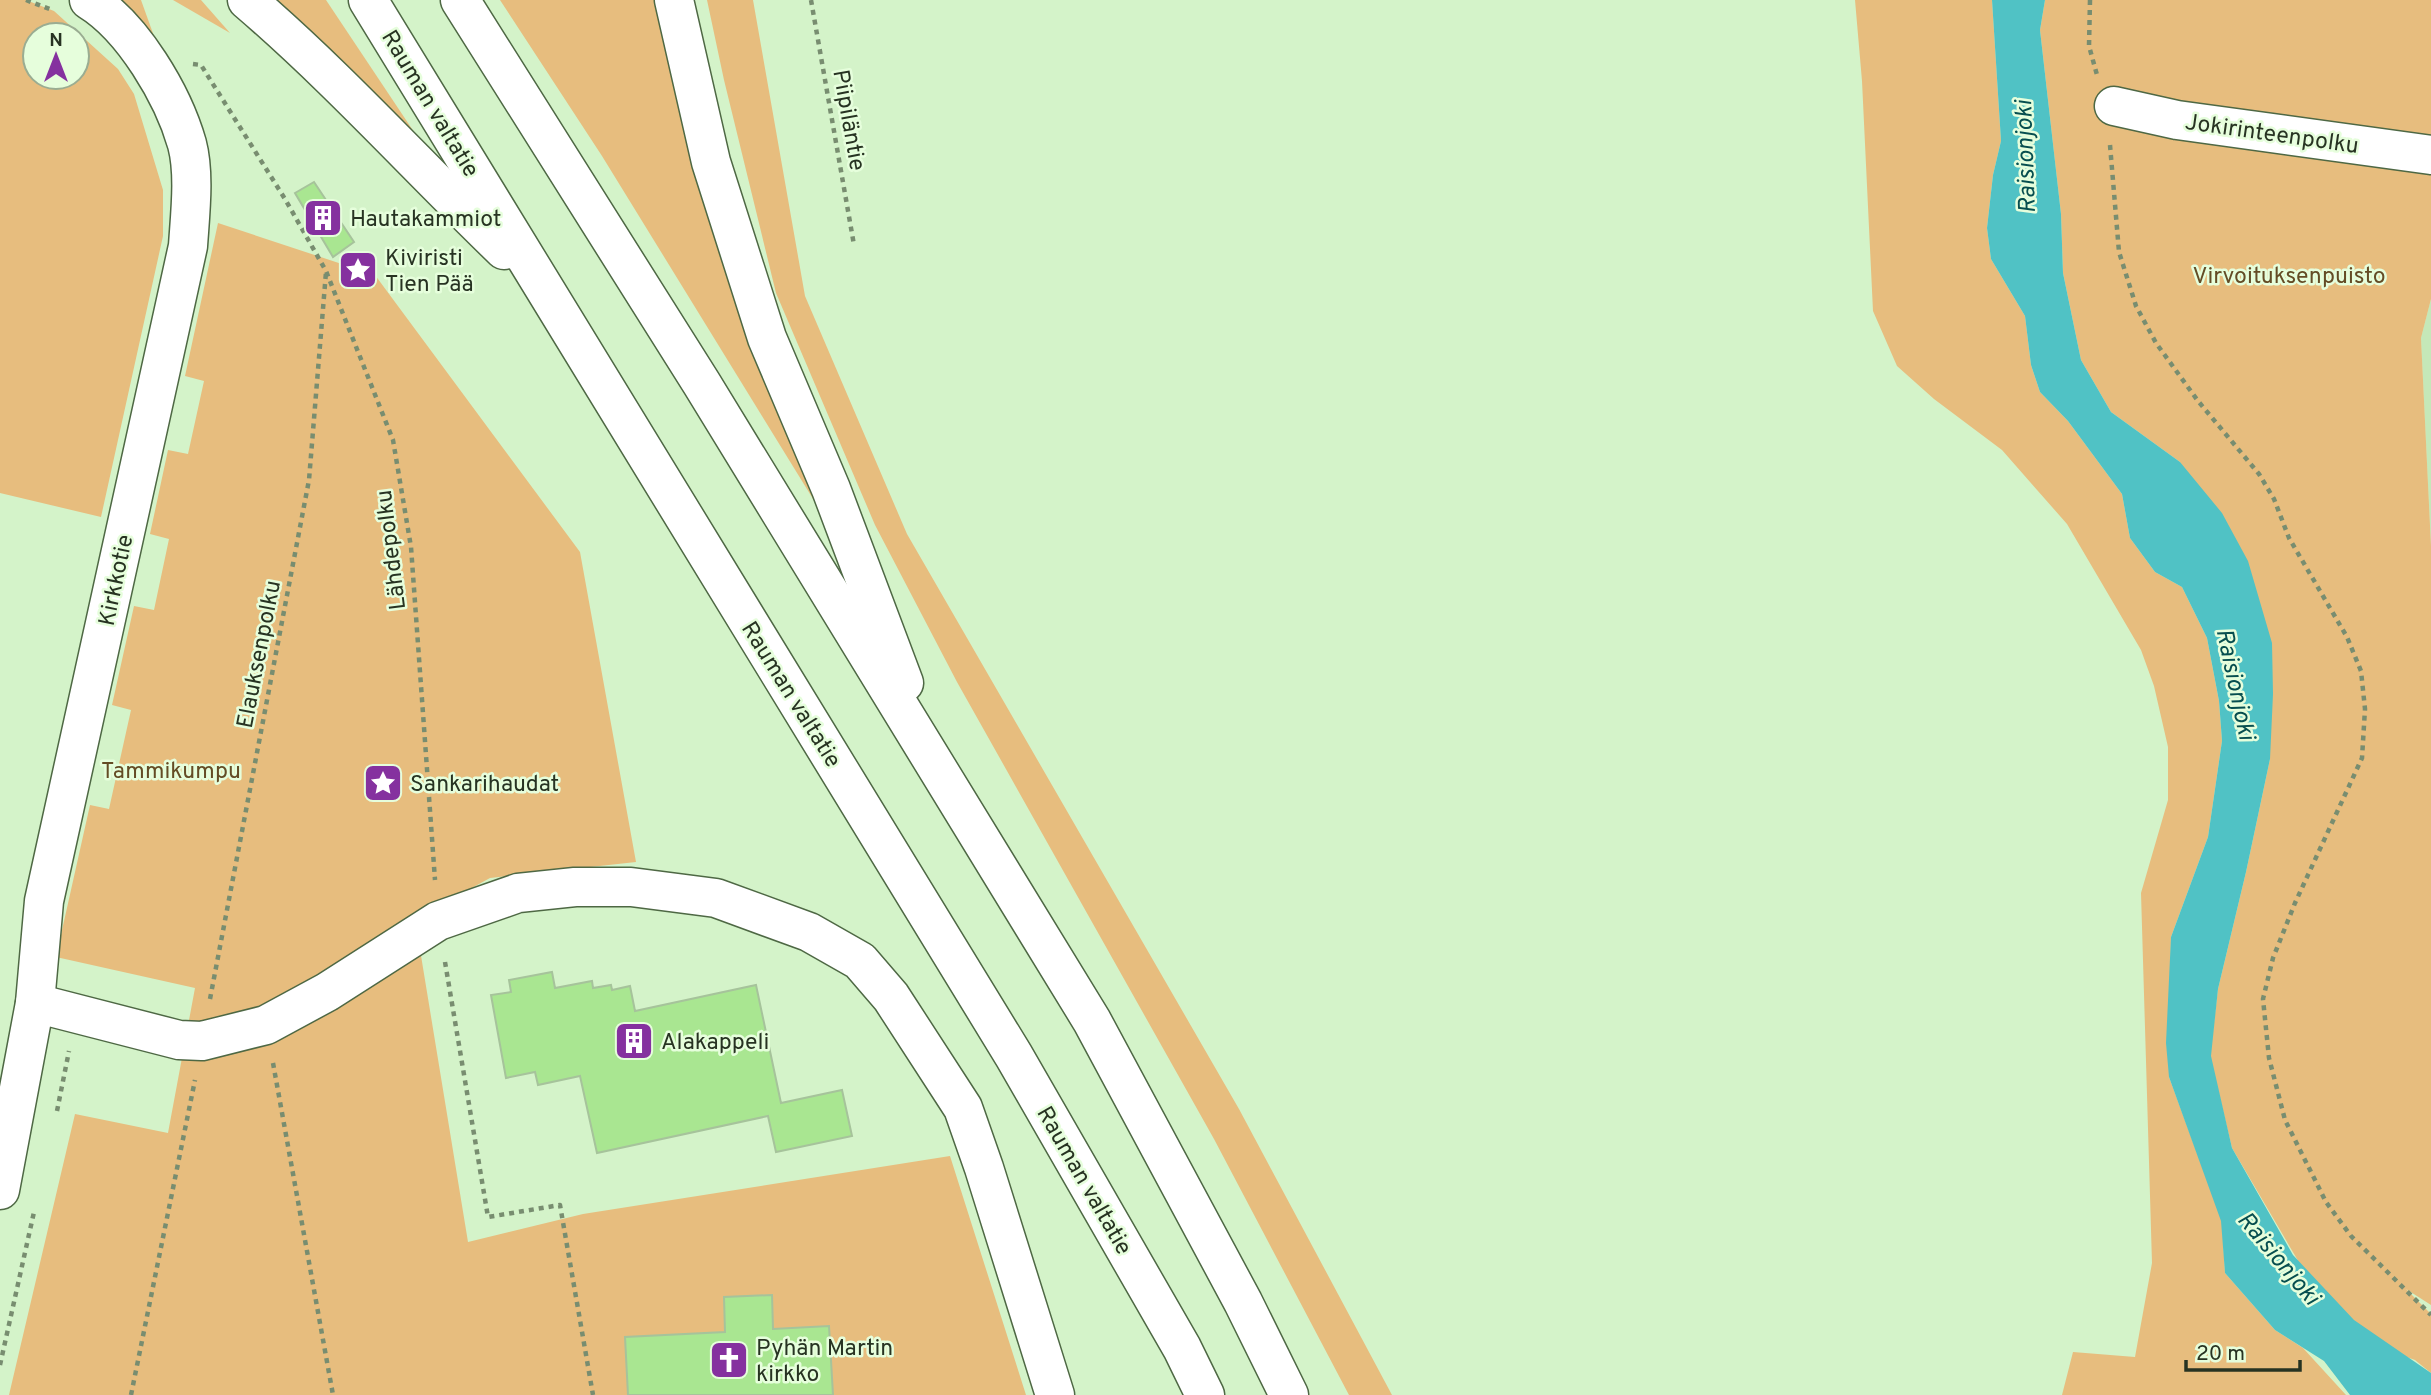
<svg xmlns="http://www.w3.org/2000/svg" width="2431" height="1395" viewBox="0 0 2431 1395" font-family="Overpass,sans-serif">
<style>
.built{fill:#c5e8b8}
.green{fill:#e7bd7e;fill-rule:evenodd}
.water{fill:#50c2c5}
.building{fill:#a9e691;stroke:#a6c39b;stroke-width:2}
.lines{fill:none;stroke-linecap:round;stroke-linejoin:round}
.minor-casing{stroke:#4e6844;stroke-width:41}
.highway-casing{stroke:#4e6844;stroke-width:41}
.path{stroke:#788d70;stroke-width:4.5;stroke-dasharray:5 5;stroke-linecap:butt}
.minor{stroke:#fff;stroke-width:38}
.highway{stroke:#fff;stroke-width:38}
.labels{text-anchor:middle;stroke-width:5;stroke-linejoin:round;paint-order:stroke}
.street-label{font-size:23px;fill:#273322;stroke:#e6fedc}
.poi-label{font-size:23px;fill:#273322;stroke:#e6fedc;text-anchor:start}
.park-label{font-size:23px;fill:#644c25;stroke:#e6fedc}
.water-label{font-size:24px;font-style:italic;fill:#064e4f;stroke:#e6fedc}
</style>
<rect width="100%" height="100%" fill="#d4f3c9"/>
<polygon class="built" points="2431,299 2431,546 2421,338"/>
<g class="green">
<path d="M0 0H26L54 11 118 69 134 94 163 190V236L101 517 0 493ZM35 35H77V77H35Z"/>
<polygon points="122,0 141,0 155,39"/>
<polygon points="173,0 201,0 230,33"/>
<polygon points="271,0 326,0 416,135"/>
<polygon points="500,0 656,0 686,141 715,235 818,507 602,156"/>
<polygon points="707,0 753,0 805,296 907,534 1239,1109 1392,1395 1349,1395 1214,1139 957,682 875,525 776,293 724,80"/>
<polygon points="1855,0 1992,0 2001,141 1993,175 1987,228 1991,259 2025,316 2031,365 2040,392 2068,421 2122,494 2130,538 2155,572 2182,587 2207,638 2219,701 2222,741 2208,837 2171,937 2169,1077 2222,1221 2225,1273 2275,1330 2303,1348 2346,1395 2062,1395 2073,1352 2135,1357 2152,1263 2141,893 2168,800 2168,747 2154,686 2141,650 2067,524 2002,450 1934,399 1897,366 1873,311 1862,81"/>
<polygon points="2045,0 2431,0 2431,299 2421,338 2431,546 2431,1305 2406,1289 2431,1314 2431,1373 2415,1360 2341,1334 2232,1148 2210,1056 2218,989 2246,872 2270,759 2180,462 2111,412 2081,360 2063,273 2061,214 2040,30"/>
<polygon points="218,223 375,275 580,552 636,862 490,878 415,919 468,1242 583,1214 950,1156 1026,1395 9,1395 75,1114 168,1133 195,988 56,957 90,805 109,809 131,710 112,705 134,606 154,610 169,539 150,534 168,450 188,454 204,381 185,376"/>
</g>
<polygon class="water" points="1992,0 2045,0 2040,30 2061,214 2063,273 2081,360 2111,412 2180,462 2222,513 2248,561 2272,643 2273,694 2270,759 2246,872 2218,989 2211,1056 2232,1148 2293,1255 2354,1320 2431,1373 2431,1395 2350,1395 2324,1361 2275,1330 2225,1273 2221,1221 2169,1077 2166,1043 2171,937 2208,837 2222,741 2219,701 2207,638 2182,587 2155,572 2130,538 2122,494 2068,421 2040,392 2031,365 2025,316 1991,259 1987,228 1993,175 2001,141"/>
<g class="building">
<polygon points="314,182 354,242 333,257 295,193"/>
<polygon points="552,972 555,988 592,981 593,988 611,985 612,990 630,986 635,1011 756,985 781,1103 842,1090 852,1136 776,1152 768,1116 597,1153 580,1076 538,1085 535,1072 506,1078 491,995 511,992 509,980"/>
<polygon points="772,1295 773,1329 829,1326 833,1395 628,1395 625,1337 725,1332 724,1297"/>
</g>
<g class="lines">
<g class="minor-casing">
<g id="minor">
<polyline points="2114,106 2177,120 2431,155"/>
<polyline points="35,1003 179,1040 202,1041 266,1025 327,992 438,921 518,893 575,887 631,887 716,898 809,932 860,961 891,997 963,1108 984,1168 1055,1395"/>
<path d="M0 1190 35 1003 44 901 188 246C190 215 195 174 187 144 173 95 133 27 89 0"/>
</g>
</g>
<g class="highway-casing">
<g id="highway">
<path d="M247 0C338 78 418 167 504 250"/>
<polyline points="368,0 1014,1056 1182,1348 1205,1395"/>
<polyline points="460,0 702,384 1092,1021 1243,1302 1289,1395"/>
<polyline points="674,0 711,162 767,338 831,489 904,683"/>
</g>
</g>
<g class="path">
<polyline points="26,0 52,10"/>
<polyline points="811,0 854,245"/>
<polyline points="2090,0 2089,46 2097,75"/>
<polyline points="193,64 201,65 285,199 326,271 393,440 411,547 435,880"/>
<polyline points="2110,145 2119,252 2136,306 2156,343 2198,401 2259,474 2274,499 2289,538 2347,637 2361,671 2365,709 2362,758 2295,903 2273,958 2263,999 2269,1058 2285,1120 2326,1202 2351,1236 2431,1315"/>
<polyline points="445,962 488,1217 560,1205 593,1395"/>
<polyline points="210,999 309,480 326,272"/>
<polyline points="273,1063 333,1395"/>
<polyline points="57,1111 69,1051"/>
<polyline points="0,1365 34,1212"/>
<polyline points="131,1395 195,1080"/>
</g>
<use href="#minor" class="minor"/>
<use href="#highway" class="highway"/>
</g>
<defs>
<g id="building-square" transform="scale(2.0125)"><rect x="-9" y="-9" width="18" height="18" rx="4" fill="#85319f" stroke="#e6fedc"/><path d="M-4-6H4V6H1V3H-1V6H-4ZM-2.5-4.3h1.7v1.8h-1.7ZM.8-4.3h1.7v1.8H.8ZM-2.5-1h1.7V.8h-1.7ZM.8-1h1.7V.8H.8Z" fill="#fff"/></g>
<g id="sight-square" transform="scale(2.0125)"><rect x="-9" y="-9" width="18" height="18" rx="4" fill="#85319f" stroke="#e6fedc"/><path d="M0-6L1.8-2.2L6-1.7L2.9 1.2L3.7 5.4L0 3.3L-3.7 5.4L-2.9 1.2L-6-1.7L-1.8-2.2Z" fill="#fff"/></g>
<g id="church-square" transform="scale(2.0125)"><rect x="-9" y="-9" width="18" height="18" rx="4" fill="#85319f" stroke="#e6fedc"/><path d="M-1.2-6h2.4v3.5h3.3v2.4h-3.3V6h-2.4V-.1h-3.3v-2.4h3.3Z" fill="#fff"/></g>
</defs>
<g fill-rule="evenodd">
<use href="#building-square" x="323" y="218"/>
<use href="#sight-square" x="358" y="270"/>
<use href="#sight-square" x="383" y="783"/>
<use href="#building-square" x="634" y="1041"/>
<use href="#church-square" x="729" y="1360"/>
</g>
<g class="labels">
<g class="street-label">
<text transform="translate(431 103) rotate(59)" y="8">Rauman valtatie</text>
<text transform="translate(850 120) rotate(80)" y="8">Piipiläntie</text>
<text transform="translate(2272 133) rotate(8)" y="8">Jokirinteenpolku</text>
<text transform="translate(390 550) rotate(-97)" y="8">Lähdepolku</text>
<text transform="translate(115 580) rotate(-78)" y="8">Kirkkotie</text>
<text transform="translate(258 654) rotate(-79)" y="8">Elauksenpolku</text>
<text transform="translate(792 694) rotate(58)" y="8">Rauman valtatie</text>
<text transform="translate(1085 1180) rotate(60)" y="8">Rauman valtatie</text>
</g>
<g class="poi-label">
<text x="350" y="226">Hautakammiot</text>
<text x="385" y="265">Kiviristi<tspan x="385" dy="26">Tien Pää</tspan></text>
<text x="410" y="791">Sankarihaudat</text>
<text x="661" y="1049">Alakappeli</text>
<text x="756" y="1355">Pyhän Martin<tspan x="756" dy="26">kirkko</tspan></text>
</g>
<g class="park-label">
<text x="2289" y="283">Virvoituksenpuisto</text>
<text x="171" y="778">Tammikumpu</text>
</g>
<g class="water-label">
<text transform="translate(2025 157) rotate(-92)" y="8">Raisionjoki</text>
<text transform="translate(2236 684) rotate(78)" y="8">Raisionjoki</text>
<text transform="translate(2279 1258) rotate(50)" y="8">Raisionjoki</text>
</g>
</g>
<g transform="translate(56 56)"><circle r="33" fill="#e6fedc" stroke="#9aad92" stroke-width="2"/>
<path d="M0-5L12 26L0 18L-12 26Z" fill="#85319f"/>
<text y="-10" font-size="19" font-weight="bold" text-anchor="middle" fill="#273322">N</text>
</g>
<path d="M2186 1360v10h114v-10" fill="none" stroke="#273322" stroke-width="3.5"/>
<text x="2196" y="1360" font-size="21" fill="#273322" stroke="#e6fedc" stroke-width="5" paint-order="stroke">20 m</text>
</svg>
